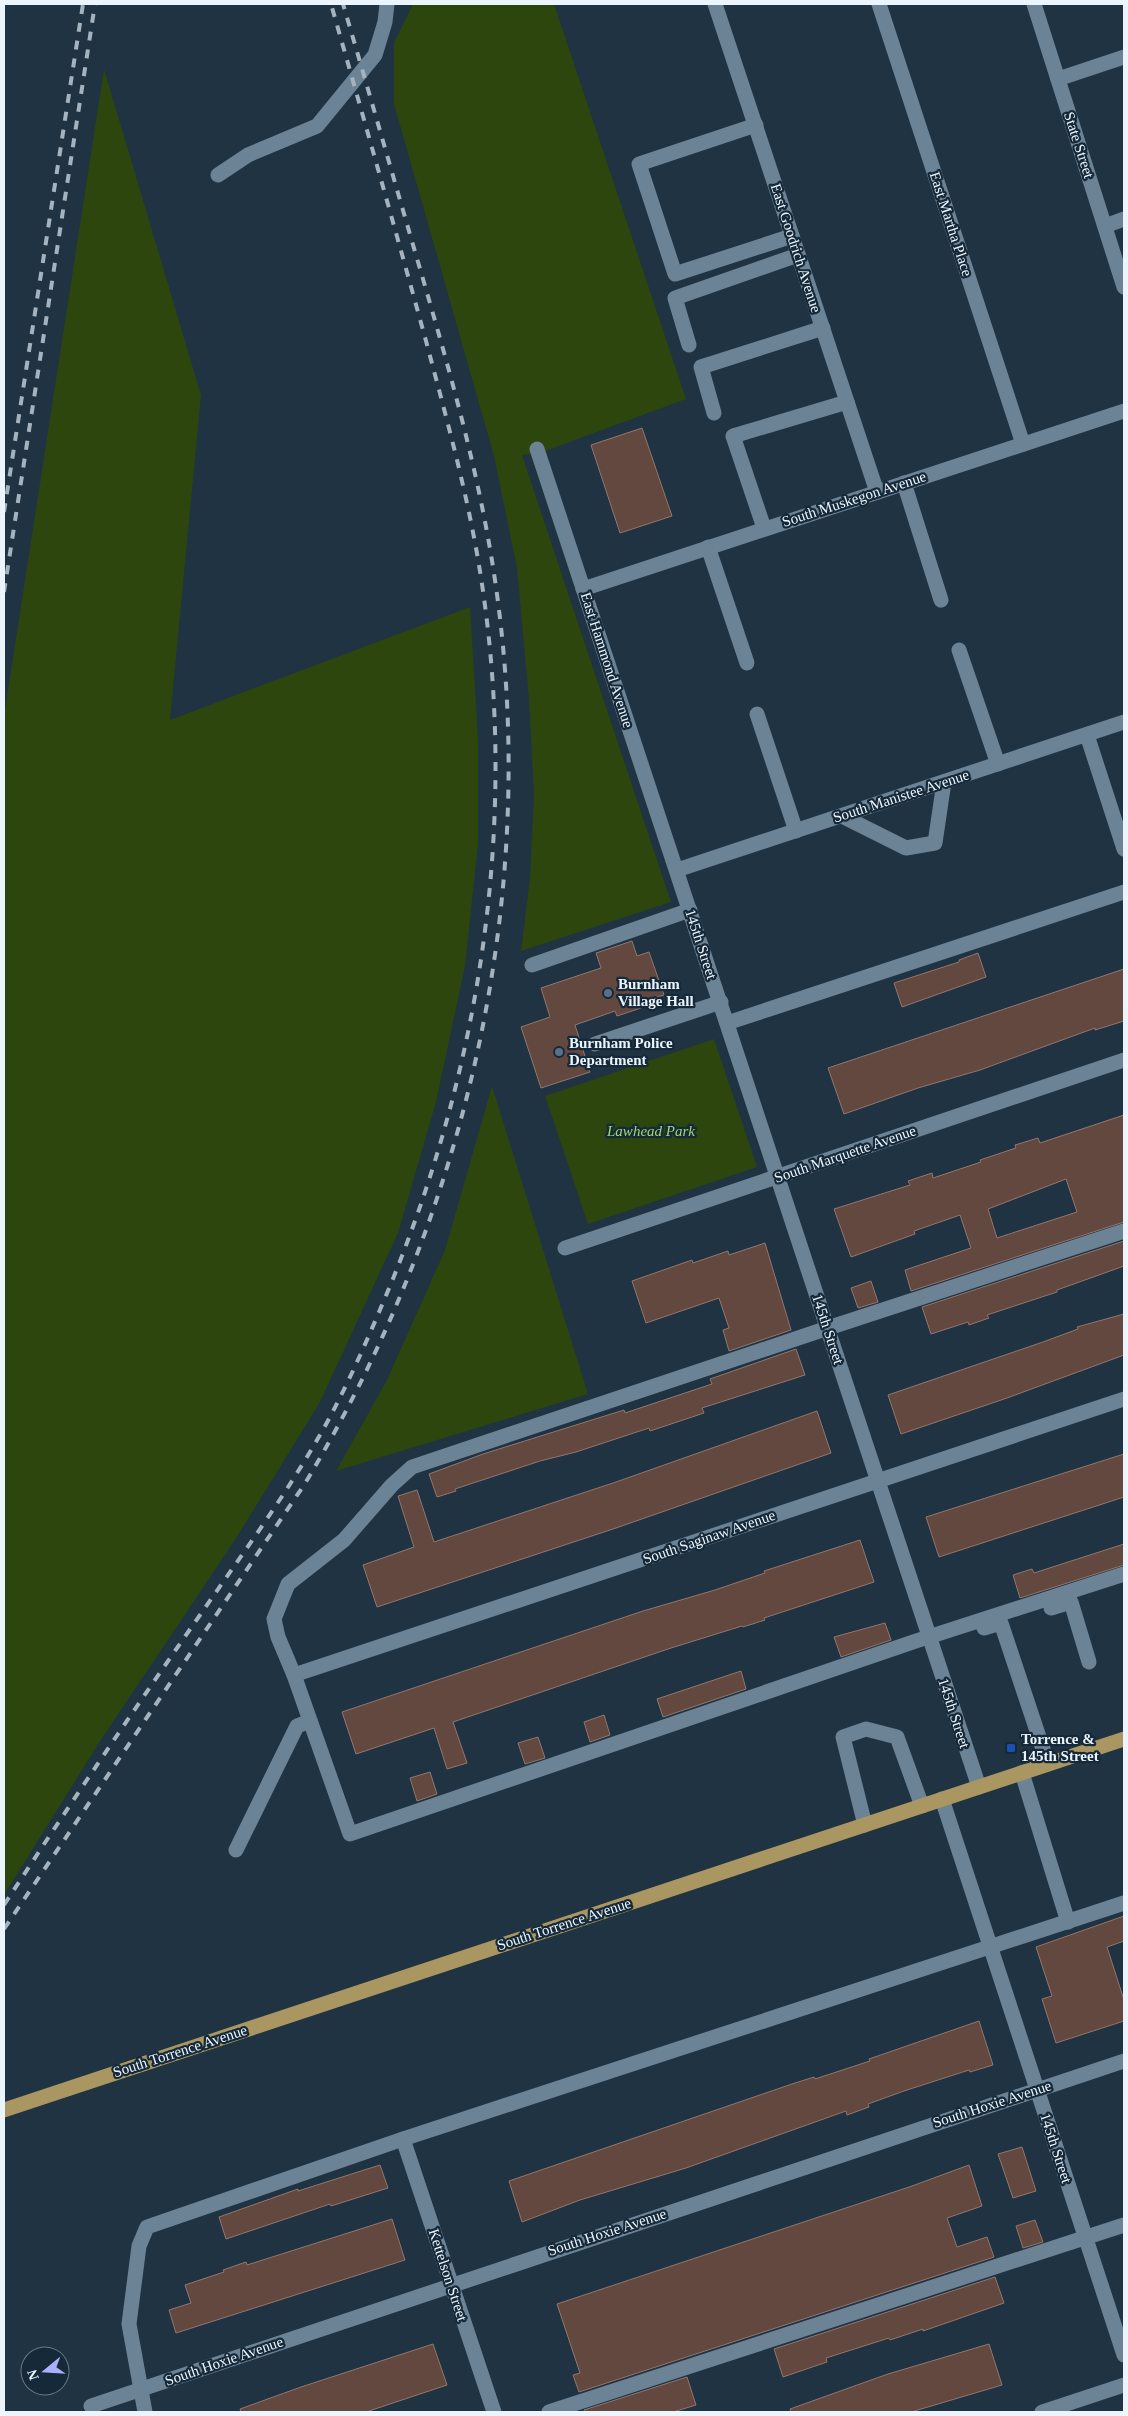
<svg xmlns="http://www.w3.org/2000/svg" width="1128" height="2416" viewBox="0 0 1128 2416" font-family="'Times New Roman',serif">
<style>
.green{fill:#2c460e}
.building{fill:#634840;stroke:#93766d;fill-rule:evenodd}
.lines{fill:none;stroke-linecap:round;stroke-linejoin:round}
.minor{stroke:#6c8396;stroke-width:15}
.major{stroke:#aa9660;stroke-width:15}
.rail{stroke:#a5b3be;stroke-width:4;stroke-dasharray:9 9;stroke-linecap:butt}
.service-dot{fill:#5c6f8a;stroke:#152939;stroke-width:2}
.transit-dot{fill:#1a4fb4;stroke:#152939;stroke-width:2}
.labels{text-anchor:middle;stroke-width:4.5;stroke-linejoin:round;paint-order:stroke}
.street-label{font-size:15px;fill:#ebf5fe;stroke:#152939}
.poi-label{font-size:15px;font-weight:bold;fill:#ebf5fe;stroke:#152939;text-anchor:start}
.park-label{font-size:15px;font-style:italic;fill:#a2d671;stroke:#152939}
</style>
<rect width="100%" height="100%" fill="#1f3343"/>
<g class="green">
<polygon points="413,4 554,4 686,399 540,453 522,455 671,902 521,951 530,878 534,795 529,700 517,568 494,456 394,104 394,43"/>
<polygon points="104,69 201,395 170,720 470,607 478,740 478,844 465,966 436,1102 398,1233 320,1402 235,1540 102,1738 4,1895 4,716"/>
<polygon points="714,1039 757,1167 588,1224 545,1096"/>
<polygon points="492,1086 588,1394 336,1471 387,1380 445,1250"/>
</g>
<g class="building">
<polygon points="642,428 672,516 620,533 591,445"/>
<polygon points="632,941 637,956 649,952 664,995 639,1003 641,1008 617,1016 615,1011 575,1025 590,1072 541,1088 521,1027 550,1017 541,988 601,968 596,953"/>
<polygon points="978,953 986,977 902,1007 894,983 959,962 959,960"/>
<polygon points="1124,969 1124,1021 1095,1030 1095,1028 980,1070 918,1088 844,1114 828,1068"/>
<path d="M1124 1115V1222L911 1291 905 1270 971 1248 960 1215 914 1231 915 1234 851 1257 834 1209 910 1185 908 1181 932 1173 933 1178 981 1162 980 1160 1016 1148 1015 1145 1038 1138 1040 1143ZM1066 1179 1077 1212 997 1238 988 1209Z"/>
<polygon points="1124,1241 1124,1266 1057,1290 1057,1292 987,1315 989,1318 969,1325 968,1322 931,1334 922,1307"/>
<polygon points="765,1243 791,1330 729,1351 723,1330 729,1328 719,1298 646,1323 632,1281 692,1260 693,1263 728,1251 729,1255"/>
<polygon points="871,1281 878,1302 858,1308 851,1288"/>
<polygon points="1124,1314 1124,1355 1007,1398 901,1434 888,1395 1043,1342 1078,1329 1077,1327"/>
<polygon points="796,1349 805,1375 702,1408 704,1413 650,1431 649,1428 576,1452 540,1461 455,1489 456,1491 437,1497 429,1474 483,1454 624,1410 625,1413 712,1384 710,1379"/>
<polygon points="817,1411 831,1453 616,1528 377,1607 363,1565 414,1547 398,1496 417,1490 434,1542 616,1482"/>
<polygon points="1124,1454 1124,1497 939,1557 926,1517"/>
<polygon points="860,1540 874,1582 764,1618 765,1620 743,1627 742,1626 671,1648 453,1722 467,1763 447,1769 434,1728 356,1754 342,1712 643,1611 715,1590 765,1573 764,1571"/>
<polygon points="1124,1544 1124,1565 1020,1598 1013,1575 1032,1569 1034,1573"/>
<polygon points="885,1623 891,1640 841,1657 834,1637"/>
<polygon points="741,1671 746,1689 663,1717 657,1699"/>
<polygon points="604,1715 610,1735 590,1742 584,1722"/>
<polygon points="538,1737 545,1758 525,1764 518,1743"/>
<polygon points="430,1772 437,1794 417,1801 410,1778"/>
<polygon points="1124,1916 1124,1941 1107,1947 1124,2000 1124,2021 1056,2043 1042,1999 1052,1996 1036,1947"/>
<polygon points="979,2021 993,2065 970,2072 969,2070 904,2091 868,2104 869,2107 847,2115 846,2111 686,2168 580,2200 522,2222 509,2181 792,2084 814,2077 815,2079 870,2061 869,2059"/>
<polygon points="1022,2147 1036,2191 1013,2198 998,2154"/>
<polygon points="380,2165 388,2188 331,2206 330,2204 226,2239 219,2217 298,2189 298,2191"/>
<polygon points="969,2165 982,2206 947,2218 957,2247 987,2237 994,2257 579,2392 573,2375 580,2373 557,2304 912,2186"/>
<polygon points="392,2219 405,2260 176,2333 169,2310 191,2303 185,2285 224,2272 223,2270 246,2262 247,2265"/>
<polygon points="1035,2220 1043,2242 1023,2248 1016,2226"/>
<polygon points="995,2277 1004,2303 923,2331 923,2329 890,2340 889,2338 826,2358 827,2362 783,2377 774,2349"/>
<polygon points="433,2344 447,2385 366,2412 241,2412 240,2409 301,2387"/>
<polygon points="989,2344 1002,2385 911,2412 791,2412 790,2409 888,2374"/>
<polygon points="687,2377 696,2405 673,2412 585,2412 584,2410"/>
</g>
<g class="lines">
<g class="minor">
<polyline points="715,4 877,492"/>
<polyline points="879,4 1023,444"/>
<polyline points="1034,4 1124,287"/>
<polyline points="1058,79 1124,57"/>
<polyline points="756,125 639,164 675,274 792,236"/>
<polyline points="218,175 248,155 317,126 375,55 385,22 387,4"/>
<polyline points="1105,226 1124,219"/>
<polyline points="689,345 675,298 798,255"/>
<polyline points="714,413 701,367 823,328"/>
<polyline points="537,449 979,1787"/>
<polyline points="904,483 941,600"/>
<polyline points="764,528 733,436 847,402"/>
<polyline points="708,547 747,663"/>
<polyline points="583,589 1124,411"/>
<polyline points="959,650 998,764"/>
<polyline points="757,714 796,831"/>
<polyline points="1087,735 1124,849"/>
<polyline points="842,816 906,848 935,843 944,782"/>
<polyline points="677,870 1124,722"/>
<polyline points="532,965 690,910"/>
<polyline points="727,1023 1124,892"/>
<polyline points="595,1044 721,1002"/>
<polyline points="1124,1231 828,1328 412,1467 392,1485 344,1540 288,1584 274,1619 278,1637 294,1675 350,1834 916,1641 1124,1574"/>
<polyline points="565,1248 1124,1060"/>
<polyline points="1051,1608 1071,1602 1089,1662"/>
<polyline points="984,1628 1001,1623 1048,1764"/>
<polyline points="294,1675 1124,1399"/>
<polyline points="1022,1773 1068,1922"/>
<polyline points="942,1799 1124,2355"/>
<polyline points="865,1825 843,1737 866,1729 897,1737 922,1806"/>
<polyline points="236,1850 297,1726 310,1721"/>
<polyline points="403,2139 494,2412"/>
<polyline points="91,2406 1124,2061"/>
<polyline points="145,2412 129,2324 139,2246 147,2227 403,2139 1124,1903"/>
<polyline points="549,2412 1124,2225"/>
<polyline points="1042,2412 1124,2385"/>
</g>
<polyline class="major" points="4,2110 1124,1739"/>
<g class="rail">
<polyline points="4,512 83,4"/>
<polyline points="4,592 95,4"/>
<path d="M4 1905C68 1807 133 1711 200 1615 245 1550 292 1487 330 1417 349 1381 366 1343 382 1305 478 1081 518 834 483 591 471 506 448 424 426 341 395 228 363 116 331 4"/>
<path d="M4 1929 304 1485C463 1223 538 908 498 602 484 492 454 386 423 279 396 187 370 95 343 4"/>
</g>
</g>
<g class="service-dot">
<circle cx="608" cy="993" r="5"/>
<circle cx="559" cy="1052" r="5"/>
</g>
<rect class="transit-dot" x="1006" y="1743" width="10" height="10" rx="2.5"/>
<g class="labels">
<g class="street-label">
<text transform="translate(1079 145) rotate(72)" y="5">State Street</text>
<text transform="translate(951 224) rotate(72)" y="5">East Martha Place</text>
<text transform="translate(796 248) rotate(72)" y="5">East Goodrich Avenue</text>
<text transform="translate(854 499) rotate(-18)" y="5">South Muskegon Avenue</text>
<text transform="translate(607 660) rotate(72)" y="5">East Hammond Avenue</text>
<text transform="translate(901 796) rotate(-18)" y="5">South Manistee Avenue</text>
<text transform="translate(701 944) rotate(72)" y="5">145th Street</text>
<text transform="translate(845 1154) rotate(-19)" y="5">South Marquette Avenue</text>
<text transform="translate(828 1329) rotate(72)" y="5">145th Street</text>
<text transform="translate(709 1537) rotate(-19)" y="5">South Saginaw Avenue</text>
<text transform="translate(954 1713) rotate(72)" y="5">145th Street</text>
<text transform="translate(564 1924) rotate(-18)" y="5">South Torrence Avenue</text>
<text transform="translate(180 2051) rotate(-18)" y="5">South Torrence Avenue</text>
<text transform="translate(992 2104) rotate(-18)" y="5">South Hoxie Avenue</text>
<text transform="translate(1056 2148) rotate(72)" y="5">145th Street</text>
<text transform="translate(607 2232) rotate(-18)" y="5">South Hoxie Avenue</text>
<text transform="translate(448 2275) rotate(72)" y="5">Kettelson Street</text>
<text transform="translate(224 2361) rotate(-19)" y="5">South Hoxie Avenue</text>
</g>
<g class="poi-label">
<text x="618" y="989">Burnham<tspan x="618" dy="17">Village Hall</tspan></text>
<text x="569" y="1048">Burnham Police<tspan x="569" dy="17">Department</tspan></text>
<text x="1021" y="1744">Torrence &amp;<tspan x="1021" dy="17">145th Street</tspan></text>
</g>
<g class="park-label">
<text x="651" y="1136">Lawhead Park</text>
</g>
</g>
<rect width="1128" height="2416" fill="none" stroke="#ebf5fe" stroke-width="10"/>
<g transform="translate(45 2371) rotate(252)"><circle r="24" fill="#152939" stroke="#6b7b88"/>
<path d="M0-4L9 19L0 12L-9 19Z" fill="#acaffb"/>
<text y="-8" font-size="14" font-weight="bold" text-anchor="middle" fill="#ebf5fe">N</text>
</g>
</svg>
